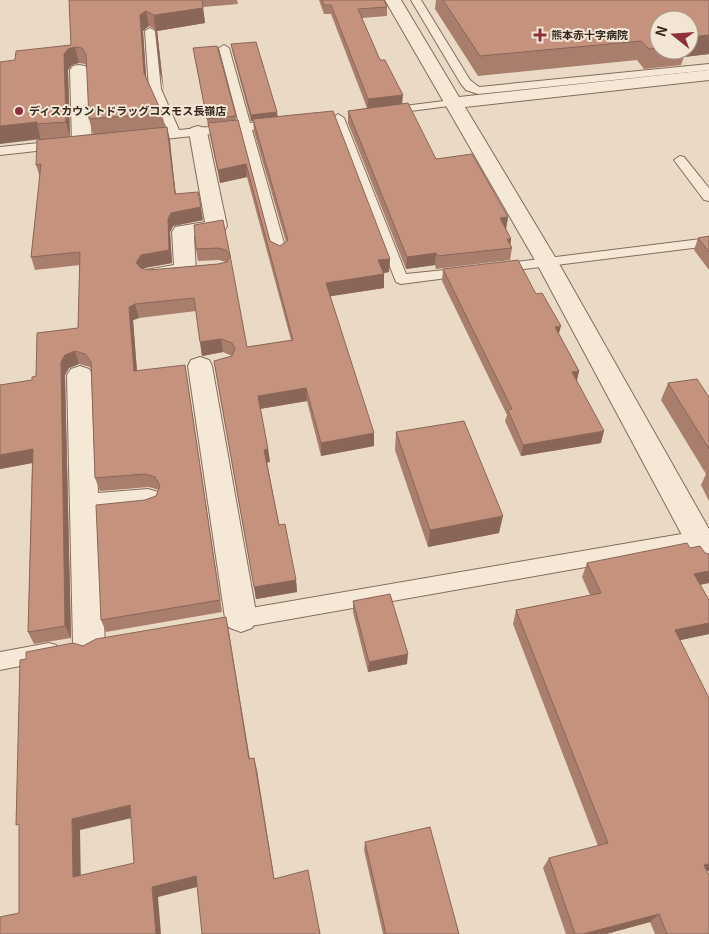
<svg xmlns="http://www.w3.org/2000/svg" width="709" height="934" viewBox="0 0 709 934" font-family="Georgia,'Noto Sans JP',serif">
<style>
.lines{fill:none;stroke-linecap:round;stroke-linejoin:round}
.service-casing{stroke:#836c5c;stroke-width:2}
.minor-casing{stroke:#836c5c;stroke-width:2}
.service{fill:#f5e8d7;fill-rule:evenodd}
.minor{fill:#f5e8d7;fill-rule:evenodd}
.wall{fill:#a97e6c;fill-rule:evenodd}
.shaded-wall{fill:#8a6658}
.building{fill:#c5927e;stroke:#8a6658;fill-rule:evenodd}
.poi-dot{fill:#8c323f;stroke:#f2e5d3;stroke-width:2}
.labels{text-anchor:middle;stroke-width:4;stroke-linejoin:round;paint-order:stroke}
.far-poi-label{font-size:11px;font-weight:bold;fill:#34271f;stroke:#f2e5d3;text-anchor:start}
</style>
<rect width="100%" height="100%" fill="#eadac5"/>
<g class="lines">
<g class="service-casing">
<g id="service">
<polygon points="411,0 421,0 470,80 479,87 709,64 709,70 478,94 466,90 461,84"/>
<polygon points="150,28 155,31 161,89 179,130 239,124 219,48 224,45 229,48 250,123 278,120 284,124 278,128 252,130 287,254 285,257 275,257 273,254 241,131 145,141 139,137 145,133 168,131 149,89 145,31"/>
<polygon points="452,100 458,103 456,105 388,114 382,111 388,108"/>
<polygon points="338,114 344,118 406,274 465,268 472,272 470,275 401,284 396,282 332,118"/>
<polygon points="59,141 63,142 65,145 63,148 0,155 0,147"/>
<polygon points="680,156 684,157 709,188 709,201 704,200 674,160"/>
<polygon points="709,238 709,246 499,272 492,268 499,264"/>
<polygon points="699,531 706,534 708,539 706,544 699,547 234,629 227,626 224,620 227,614 234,611"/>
<polygon points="49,643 56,645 59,652 56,659 0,670 0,652"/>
</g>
</g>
<g class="minor-casing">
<g id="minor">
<polygon points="385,0 401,0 459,97 709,70 709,80 465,107 558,262 709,529 709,568 698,565 536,262"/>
<polygon points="79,65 85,66 88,70 92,143 89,147 75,147 72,143 70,70 73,66"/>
<polygon points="198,126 205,128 207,132 227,226 224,231 194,236 196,271 193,276 154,282 146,280 143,275 146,270 174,265 172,232 175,227 205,222 189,132 191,128"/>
<polygon points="200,357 209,360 212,366 257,618 252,628 241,632 230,628 225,618 188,366 191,360"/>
<polygon points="80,366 89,369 93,375 98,493 148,489 158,492 162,500 158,508 148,511 99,516 105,645 100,655 89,659 78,655 73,645 67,375 71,369"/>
</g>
</g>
<use href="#service" class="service"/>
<use href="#minor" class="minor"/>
</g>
<g class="wall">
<path d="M69 0H237L238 4 203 7 205 23 157 31 164 92 156 30 149 26 143 31 146 78 162 113 165 127H167L176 194 203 220 173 226 170 232 172 263 144 268 143 269 149 270 218 264 226 262 219 260 198 261 196 249 223 220 247 347 291 340 247 177 220 183 210 136 209 125H208L194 54 236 116V120L270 241 280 246 286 242 254 132 253 121H251L232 50 231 44 278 116 390 259 389 272 383 273 384 274V288L330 296 374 446 321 456 307 401 260 409 268 449 270 462H267L279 525 296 580 297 592 256 599 214 361 232 356 223 352 202 356 196 311 139 318 133 320 137 371 187 378 222 612 106 632 101 620 145 500 156 496 159 490 149 487 100 491 95 478 91 369 90 367 79 364 69 368 65 375 71 638 34 644 28 632 32 463 0 469V385L32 380 78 328 80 265 35 270 31 257 40 177 36 165 41 139 15 60 71 45ZM79 63 85 64 87 66 89 119 93 134 70 137 68 70 72 65Z"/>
<polygon points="319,0 384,0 387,7 387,16 362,18 380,60 402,103 436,159 508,217 506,229 511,239 510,245 512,248 510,260 436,269 435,265 406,269 348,123 348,111 367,108 331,14 324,14"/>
<path d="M436 0H709V54L684 57 681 65 644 69 637 60 478 76 435 9ZM659 20H689V50H659Z"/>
<polygon points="709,236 709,270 694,250 698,238"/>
<polygon points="443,269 559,334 579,371 577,381 601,443 521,456 505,421 507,415 442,281"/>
<polygon points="668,383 709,397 709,501 701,485 706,474 661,400"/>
<polygon points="396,432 499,533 428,547 395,450"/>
<polygon points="690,548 709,554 709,583 700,585 709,600 709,634 680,640 707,871 709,934 655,934 650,922 606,934 566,934 543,868 549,858 598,846 513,624 516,610 590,595 582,577 587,563"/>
<polygon points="353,601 407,664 368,672 353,612"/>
<polygon points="365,842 459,934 383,934 364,850"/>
</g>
<g class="shaded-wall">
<polygon points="203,8 205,23 157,31 164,92 161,75 155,15"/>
<polygon points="146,11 149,26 143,31 147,89 144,73 140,15"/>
<polygon points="709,35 709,54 684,57 685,50 689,50 689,37"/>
<polygon points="75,47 79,63 72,65 68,70 70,138 66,122 64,54 68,49"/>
<polygon points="403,95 402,105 367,109 368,99"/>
<polygon points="277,112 278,118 251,121 251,115"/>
<polygon points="37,122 37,124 41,139 0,144 0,126"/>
<polygon points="167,127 170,140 177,208 175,194"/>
<polygon points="246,164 247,177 220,183 218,170"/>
<polygon points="201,207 203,220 173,226 170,232 172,263 144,268 139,276 136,263 141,255 168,219 171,213"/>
<polygon points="508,217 506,229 498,230 500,218"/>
<polygon points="507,239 511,239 510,248"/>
<polygon points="436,253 435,265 406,269 407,257"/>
<polygon points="390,259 389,272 378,274 378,260"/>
<polygon points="384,274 384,288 326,297 326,283"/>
<polygon points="135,304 139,318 133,320 138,385 134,371 129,307"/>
<polygon points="561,326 558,337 555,327"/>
<polygon points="221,339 223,352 202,356 200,342"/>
<polygon points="75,351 79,364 69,368 65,375 71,638 65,626 61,362 65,355"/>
<polygon points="185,365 187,378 222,612 220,600"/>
<polygon points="579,371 576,383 572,372"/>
<polygon points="306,388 307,401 259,409 258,396"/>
<polygon points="604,431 601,443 521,456 523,445"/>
<polygon points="374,433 374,446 321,456 321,443"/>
<polygon points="33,449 38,462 0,469 0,455"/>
<polygon points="268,449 270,462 266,463 264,450"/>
<polygon points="503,516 499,533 428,547 430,530"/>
<polygon points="709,571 709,583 687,587 694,574"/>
<polygon points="296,580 297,592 256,599 254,587"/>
<polygon points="226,617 229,632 252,772 249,759"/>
<polygon points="709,623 709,634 667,643 675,630"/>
<polygon points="408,654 407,664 368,672 369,662"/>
<polygon points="254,758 257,770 276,889 274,879"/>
<polygon points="130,805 136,817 80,830 81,887 73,877 72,819"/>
<polygon points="709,864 709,871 695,874 704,865"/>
<polygon points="196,876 201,886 158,897 161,934 156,934 152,887"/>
<polygon points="659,914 650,922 606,934 583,934"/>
</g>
<g class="building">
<polygon points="69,0 202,0 203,8 155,15 161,75 154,15 146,11 140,15 144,73 162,113 89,119 86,54 82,48 75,47 68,49 64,54 66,122 37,124 37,122 0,126 0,62 15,60 16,51 71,45"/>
<polygon points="322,0 384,0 387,7 358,9 380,60 385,60 403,95 368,99 331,5 324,5"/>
<polygon points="443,0 709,0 709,35 689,37 689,20 659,20 659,48 649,49 641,41 480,56"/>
<polygon points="256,42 277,112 251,115 231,44"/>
<polygon points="217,46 236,116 207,119 193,48"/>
<polygon points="408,103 436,159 472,154 508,217 500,218 511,239 507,239 512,248 437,256 436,253 407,257 348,111"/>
<polygon points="333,111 390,259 378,260 384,274 326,283 374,433 321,443 306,388 258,396 268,449 264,450 279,525 285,524 296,580 254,587 214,361 232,356 235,349 232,343 221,339 200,342 194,298 135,304 129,307 134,371 185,365 220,600 101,620 96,505 145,500 156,496 160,486 155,477 145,474 95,478 91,362 85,354 75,351 65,355 61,362 65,626 28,632 33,449 0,455 0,385 32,380 32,377 36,376 37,333 78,328 80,252 31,257 41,164 36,165 37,140 167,127 175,194 198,192 201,207 171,213 168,219 169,250 141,255 136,263 141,268 149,270 218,264 227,262 230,255 247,347 293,340 246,164 218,170 208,123 238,120 270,241 280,246 288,240 253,119"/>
<polygon points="223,220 230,255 226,250 218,248 196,249 194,225"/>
<polygon points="709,236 709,252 698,238"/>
<polygon points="518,260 536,294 542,293 561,326 555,327 579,371 572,372 604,431 523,445 508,410 512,409 443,269"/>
<polygon points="697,379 709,397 709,449 668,383"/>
<polygon points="464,421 503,516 430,530 396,432"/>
<polygon points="687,543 690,548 700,546 705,553 709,554 709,571 694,574 709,600 709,623 675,630 709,698 709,864 704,865 709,875 709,934 667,934 659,914 583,934 575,934 549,858 608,843 516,610 601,593 587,563"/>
<polygon points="390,594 408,654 369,662 353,601"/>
<path d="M226 617 249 759 254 758 274 879 308 870 320 934H202L196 876 152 887 156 934H0V917L19 913V824L16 825 20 660 26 659V652L73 643 83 646 96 639ZM130 805 134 863 73 877 72 819Z"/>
<polygon points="430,827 459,934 386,934 365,842"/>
</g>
<g class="poi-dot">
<path d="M537.5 27.5h5v5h5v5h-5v5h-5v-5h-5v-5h5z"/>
<circle cx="19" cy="111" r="5"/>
</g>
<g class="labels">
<g class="far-poi-label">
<text x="551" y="39">熊本赤十字病院</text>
<text x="29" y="115">ディスカウントドラッグコスモス長嶺店</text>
</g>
</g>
<g transform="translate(674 35) rotate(287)"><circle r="24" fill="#f2e5d3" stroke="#a6998b"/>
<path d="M0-4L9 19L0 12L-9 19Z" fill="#8c323f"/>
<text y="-8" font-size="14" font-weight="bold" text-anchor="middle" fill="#34271f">N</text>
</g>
</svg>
